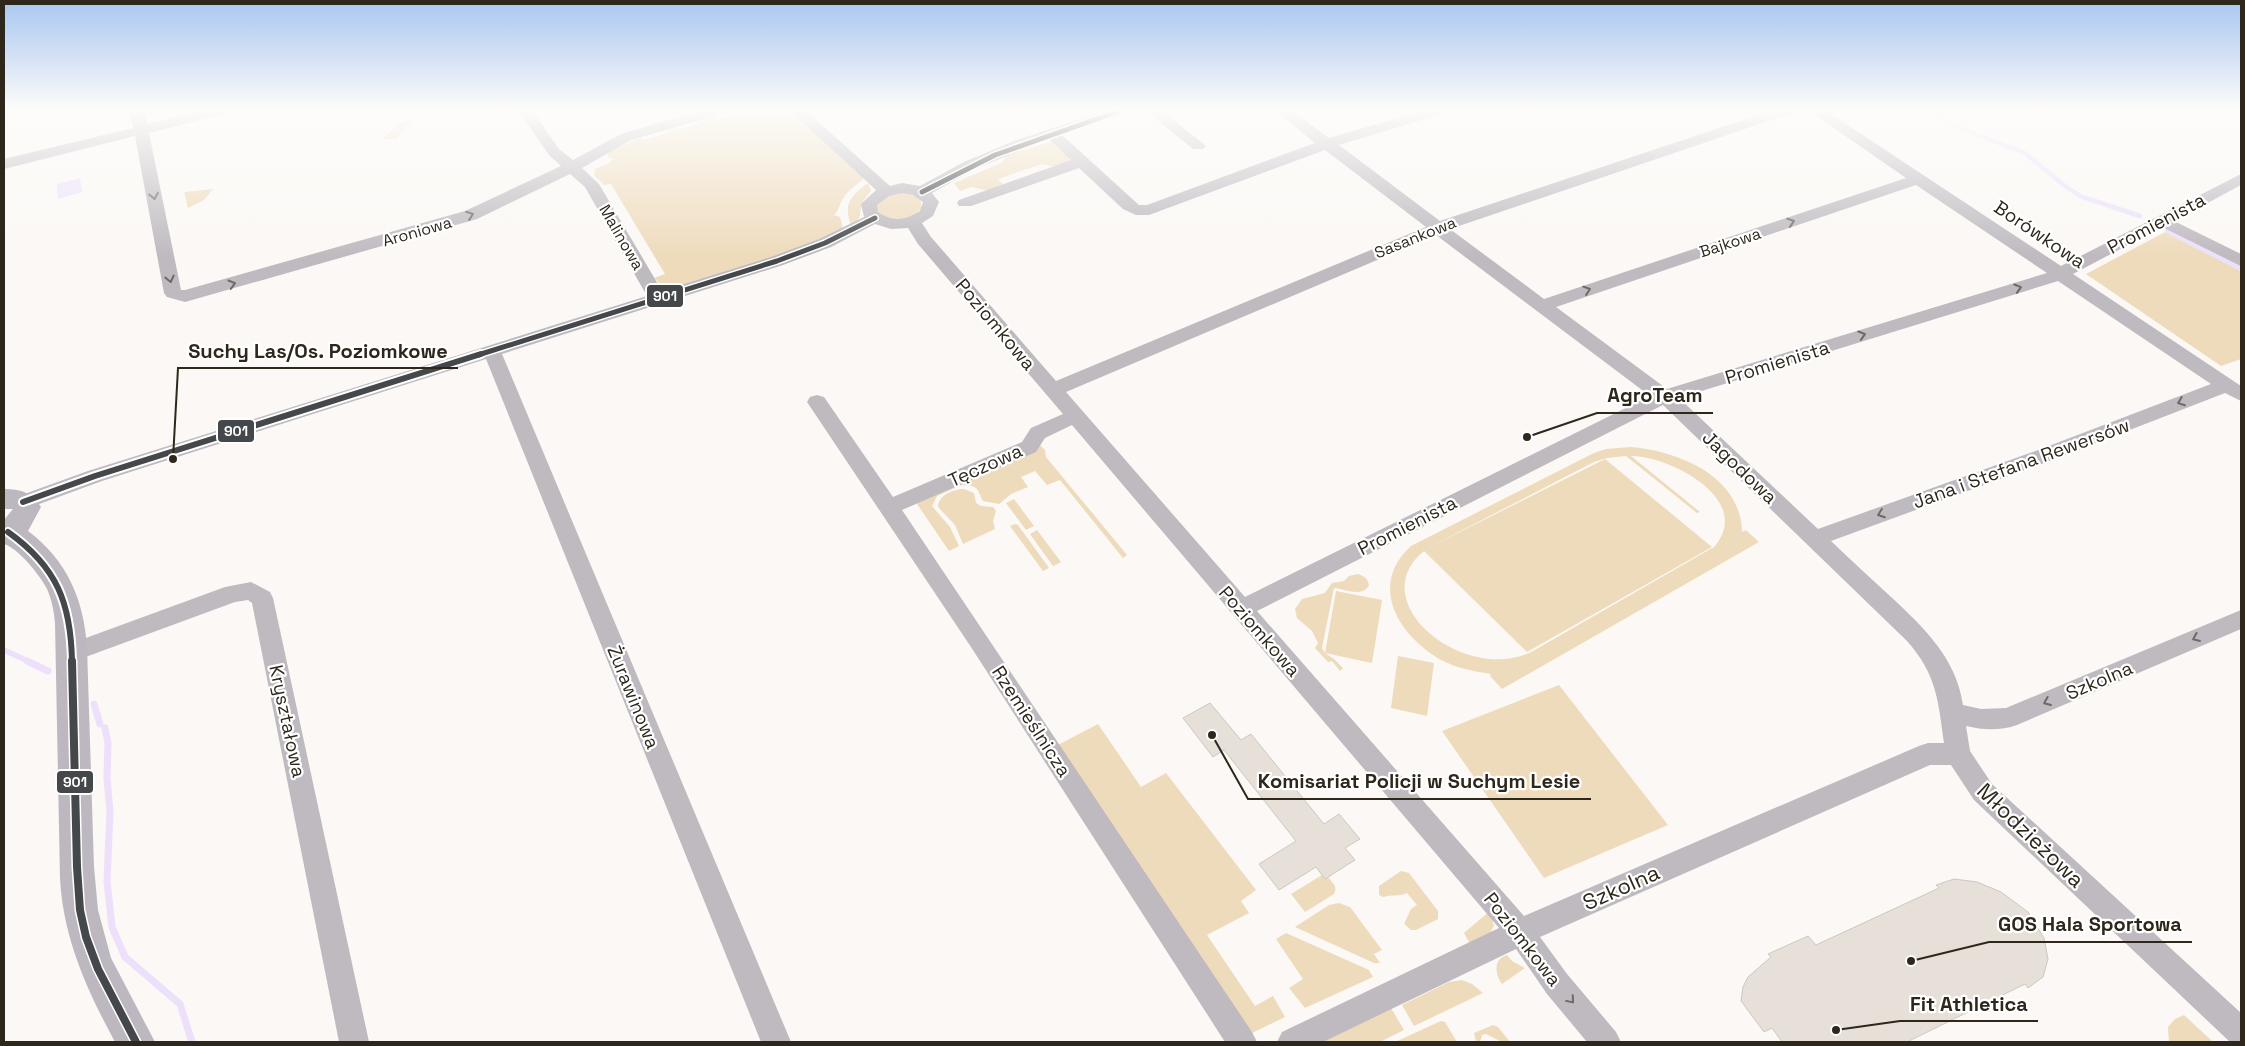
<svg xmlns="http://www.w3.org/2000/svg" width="2245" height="1046" viewBox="0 0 2245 1046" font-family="'Space Grotesk',sans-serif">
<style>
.green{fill:#eedbbc;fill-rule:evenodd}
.water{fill:#ece0fb}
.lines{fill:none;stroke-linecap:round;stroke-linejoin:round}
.stream-far2{stroke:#ece0fb;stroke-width:4.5}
.stream-far1{stroke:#ece0fb;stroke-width:5.5}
.stream{stroke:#ece0fb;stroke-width:7}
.building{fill:#e6e0d9;stroke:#ccc8c1}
.street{fill:#bebac0;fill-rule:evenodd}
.secondary{fill:#bdb8bf;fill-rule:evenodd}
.bus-1-far2-casing{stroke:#fff;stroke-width:8}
.bus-1-far1-casing{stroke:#fff;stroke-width:10}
.bus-1-casing{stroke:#fff;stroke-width:11}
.bus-1-far2{stroke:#45484a;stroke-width:5}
.bus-1-far1{stroke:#45484a;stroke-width:6}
.bus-1{stroke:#45484a;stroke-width:8}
.oneway{stroke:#6f6965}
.labels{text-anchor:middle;stroke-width:4.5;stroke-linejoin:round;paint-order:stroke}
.far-street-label{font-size:16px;fill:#2e271b;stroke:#fff}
.street-label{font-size:19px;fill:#2e271b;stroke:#fff}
.near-street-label{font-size:22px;fill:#2e271b;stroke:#fff}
.leader{fill:none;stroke:#2e271b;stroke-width:2}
.callout-dot{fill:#2e271b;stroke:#fff;stroke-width:2}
.callout-label{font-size:20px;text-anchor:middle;font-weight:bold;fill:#2e271b;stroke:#fff;stroke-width:4.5;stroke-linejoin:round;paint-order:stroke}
.line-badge{stroke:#fff;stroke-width:2}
.badge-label{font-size:14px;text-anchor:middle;font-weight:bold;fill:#fff}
</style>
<rect width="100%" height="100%" fill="#fbf8f5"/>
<g class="green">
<path d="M751 110H789L864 179C856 185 847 191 842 200 839 206 839 210 834 215L840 217 843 229 778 256 674 288 663 287 654 278 665 274 611 184 604 185 594 175 595 169 608 164 613 159 607 156 609 152 641 137 643 140 699 124 697 120 712 115 716 120Z"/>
<polygon points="413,120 396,139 383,139 398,124"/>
<polygon points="1052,141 1070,158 1066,164 1056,167 1042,164 998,179 1005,186 989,191 971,187 960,191 954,183 1001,163 1007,156"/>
<path d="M868 183 871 190C869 195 864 198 862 204 858 215 864 217 851 225 843 203 851 196 868 183Z"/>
<polygon points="213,189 204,200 188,208 184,192"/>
<path d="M900 192 914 194 921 201V209C909 221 894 220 879 214L876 207C880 196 890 195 900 192Z"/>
<polygon points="2167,231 2178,233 2241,265 2241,359 2221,366 2086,274"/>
<path d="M1039 444 1045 450 1046 457 1127 555 1123 558 1060 480 1047 485 1035 471 1021 477 1028 487 1011 494 999 504 983 501C976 488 980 486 961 485L937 496 932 506 950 527 959 546 949 551 915 501Z"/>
<path d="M1631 447C1678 451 1741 476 1742 532L1746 530 1759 542 1502 689 1490 676 1491 674C1471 671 1450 667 1433 655 1394 629 1371 582 1411 546L1594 453 1606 449ZM1626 456 1697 513 1700 512 1631 456C1670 456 1755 500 1714 547L1533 651C1466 686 1361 602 1424 551L1527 652 1712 547 1605 459 1424 550 1594 462 1607 458Z"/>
<path d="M964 489 974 493 976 503 981 506 993 507 996 511 993 521 995 529 963 544 955 525 938 507C938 495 954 489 964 489Z"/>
<polygon points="1014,499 1034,526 1026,530 1006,503"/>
<polygon points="1015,524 1018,525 1049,568 1043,571 1010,526"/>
<polygon points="1037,530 1061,562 1053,566 1030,534"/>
<path d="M1358 574C1364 576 1368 579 1369 585 1363 598 1345 589 1334 588L1322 648 1325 653 1336 591 1382 600 1372 663 1325 653 1334 659 1343 668 1340 671 1332 661 1328 662 1315 648 1318 643 1312 631 1297 618 1295 609 1302 599 1325 593 1332 583 1344 581 1349 576Z"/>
<polygon points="1398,656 1434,663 1427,716 1391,708"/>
<polygon points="1559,685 1668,825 1544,878 1442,731"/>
<polygon points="1098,724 1141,787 1166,773 1256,890 1241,901 1249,913 1207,935 1255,1006 1273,996 1285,1017 1248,1035 1056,746"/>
<path d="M1401 871 1409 873 1438 911V919L1416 930H1411L1404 924 1411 909 1417 905 1407 893C1398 897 1392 894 1383 897L1379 895V886Z"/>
<path d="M1322 875 1325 879 1328 877C1333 883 1338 887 1334 894L1305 912 1291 894Z"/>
<polygon points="1339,903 1350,907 1382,950 1374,954 1380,963 1374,963 1295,927 1329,905"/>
<polygon points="1490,911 1494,926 1490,933 1470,944 1464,933"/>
<polygon points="1286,933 1369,970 1373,977 1305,1008 1289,988 1303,979 1276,939"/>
<path d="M1507 955 1512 961 1525 968 1502 984C1495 974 1493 959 1507 955Z"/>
<polygon points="1462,980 1472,984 1483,993 1414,1026 1402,1005 1449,982"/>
<polygon points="1391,1008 1404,1030 1380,1042 1322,1042"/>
<polygon points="2184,1015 2213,1042 2169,1042 2168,1027 2175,1019"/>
<polygon points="1441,1021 1445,1022 1457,1042 1395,1042"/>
<polygon points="1493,1025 1498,1027 1510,1042 1502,1042 1486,1034 1482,1035 1480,1042 1476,1042 1474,1033"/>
</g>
<polygon class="water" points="80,178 82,192 58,199 57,184"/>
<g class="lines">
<g class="stream-far2">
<polyline points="1926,110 1959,128 2025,153 2065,186 2080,196 2140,216"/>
<polyline points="2167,231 2241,269"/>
</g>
<polyline class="stream-far1" points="4,650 30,662"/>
<g class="stream">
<polyline points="27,661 48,671"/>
<polyline points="94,704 100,724"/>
<polyline points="105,728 108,743 107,778 110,812 107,881 112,927 125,957 180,1004 192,1042"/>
</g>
</g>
<g class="building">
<polygon points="1210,703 1241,740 1251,734 1324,824 1339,814 1360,839 1345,848 1355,860 1325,879 1316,867 1279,890 1259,864 1296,841 1224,750 1213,757 1183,718"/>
<polygon points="1954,879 1977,882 2001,892 2028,912 2044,938 2048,959 2043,977 2028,988 2025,984 1907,1042 1782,1042 1772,1028 1764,1032 1741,1001 1743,987 1748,977 1771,957 1768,954 1808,936 1816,945 1939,888 1936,885"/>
</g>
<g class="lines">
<g class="street">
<path d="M130 110H144L147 124 205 110H230L228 113 149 133 181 290H185L465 211 561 166 549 155 518 110H532L559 149 573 160 621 134 704 110H727L725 113 631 140 582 168 599 184 662 291 771 257 819 239 864 217 861 204 876 190 789 110H805L890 186 902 183 920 186 964 162 1014 141 1108 110H1129L1127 113 1062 135 1139 205H1147L1315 143 1275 110H1291L1329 138 1425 110H1447L1445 113 1339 145 1440 221 1773 110H1794L1792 113 1450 229 1544 299 1906 178 1808 110H1825L2061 266 2241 174V185L2174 221 2241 254V266L2162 227 2073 274 2241 386V401L2225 393 2055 459 1831 541C1850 559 1870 578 1890 596 1923 627 1956 657 1963 705L1981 709 2006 708 2241 610V629L2017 725C2000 731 1983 730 1966 726L1970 751 1992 784 2241 1013V1042H2230L1974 800 1951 765H1930L1540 937 1567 974 1616 1032 1621 1042H1587L1547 994 1516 949 1323 1042H1277L1282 1032 1499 928 1072 425 1045 438 1036 452 902 510 1252 1032 1257 1042H1225L971 647 807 402 810 397 817 395 824 397 893 497 1022 442 1031 428 1063 414 918 244 908 228 891 229 875 224 831 247 783 265 502 354 791 1042H761L486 359 102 481 23 510 16 507 13 502 16 497 88 471 647 296 585 187 570 174 477 219 185 302 167 297 164 293 135 136 4 169V159L133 128ZM1049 139 1071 160 959 200 957 203 959 206H971L1079 168 1123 209 1136 215H1149L1325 150 1426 227 1056 381 931 237 922 223 933 216 939 202 932 193 975 169ZM1916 185 2047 273 1667 389 1556 307ZM902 193 913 195 923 202 920 211C906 220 892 222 878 212L877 205 889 196ZM1436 235 1650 396 1245 597 1066 392ZM2058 281 2211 384 2041 449 1818 529 1679 398ZM1663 405 1907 641C1937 675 1938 700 1944 743H1928L1919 746 1524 916 1257 611Z"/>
<polygon points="1145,110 1161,110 1206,146 1203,149 1193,149"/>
<polygon points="251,582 270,592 273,598 369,1042 339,1042 252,603 248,600 235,602 72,662 64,660 60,653 64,646 225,587"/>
</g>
<path class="secondary" d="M4 489C20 489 32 492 41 507L28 531C67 560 84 600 87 647L94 867 98 910 111 958 155 1042H115C87 990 63 938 60 878L55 623C54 612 52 600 47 589 40 575 18 548 4 544V520L13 509H4Z"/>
<g class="bus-1-far2-casing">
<g id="bus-1-far2">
<polyline points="922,192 995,155 1122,110"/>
<polyline points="478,355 777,261 825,243 875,218"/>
</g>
</g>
<g class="bus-1-far1-casing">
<g id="bus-1-far1">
<polyline points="23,502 95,476 481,354"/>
<path d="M8 532C57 567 71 603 72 662"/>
</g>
</g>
<g class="bus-1-casing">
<polyline id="bus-1" points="72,661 77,867 80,910 86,937 98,969 136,1042"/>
</g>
<use href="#bus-1-far2" class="bus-1-far2"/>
<use href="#bus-1-far1" class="bus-1-far1"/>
<use href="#bus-1" class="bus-1"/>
</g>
<defs><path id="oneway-chevron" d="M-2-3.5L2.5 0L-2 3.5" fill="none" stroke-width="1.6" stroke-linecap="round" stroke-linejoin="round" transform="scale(1.25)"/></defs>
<g class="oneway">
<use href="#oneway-chevron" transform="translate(154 196) rotate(79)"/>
<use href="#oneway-chevron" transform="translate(470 215) rotate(-20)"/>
<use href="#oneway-chevron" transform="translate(1791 222) rotate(-18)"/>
<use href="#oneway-chevron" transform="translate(170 279) rotate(77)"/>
<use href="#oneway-chevron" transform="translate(232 284) rotate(-16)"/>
<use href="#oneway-chevron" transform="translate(2018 288) rotate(-17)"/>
<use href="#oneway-chevron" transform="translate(1587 290) rotate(-19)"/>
<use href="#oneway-chevron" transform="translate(1862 335) rotate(-17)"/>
<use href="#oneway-chevron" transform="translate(2181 402) rotate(159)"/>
<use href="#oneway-chevron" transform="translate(1881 514) rotate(160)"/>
<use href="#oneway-chevron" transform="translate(2196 638) rotate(157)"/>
<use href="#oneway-chevron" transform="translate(2047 702) rotate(157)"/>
<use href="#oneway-chevron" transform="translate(1571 1000) rotate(50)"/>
</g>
<linearGradient id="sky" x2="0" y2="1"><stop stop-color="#a9c6f0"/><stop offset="0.43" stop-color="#fdfcfa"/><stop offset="1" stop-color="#fdfcfa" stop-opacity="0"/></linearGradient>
<rect width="2245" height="256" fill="url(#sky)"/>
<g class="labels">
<g class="far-street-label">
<text transform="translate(417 231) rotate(-16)" y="6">Aroniowa</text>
<text transform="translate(622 237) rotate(60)" y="6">Malinowa</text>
<text transform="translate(1415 237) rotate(-22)" y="6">Sasankowa</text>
<text transform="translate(1730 242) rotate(-18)" y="6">Bajkowa</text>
</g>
<g class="street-label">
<text transform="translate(2156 223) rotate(-28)" y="7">Promienista</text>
<text transform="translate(2040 234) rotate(34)" y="7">Borówkowa</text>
<text transform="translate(996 324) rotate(50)" y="7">Poziomkowa</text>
<text transform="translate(1777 362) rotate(-17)" y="7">Promienista</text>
<text transform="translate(2021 463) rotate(-20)" y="7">Jana i Stefana Rewersów</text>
<text transform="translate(985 465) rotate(-24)" y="7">Tęczowa</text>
<text transform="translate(1740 467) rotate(44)" y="7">Jagodowa</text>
<text transform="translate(1407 525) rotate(-27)" y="7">Promienista</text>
<text transform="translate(1260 631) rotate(49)" y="7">Poziomkowa</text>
<text transform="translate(2099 680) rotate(-23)" y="7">Szkolna</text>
<text transform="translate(634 697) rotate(68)" y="7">Żurawinowa</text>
<text transform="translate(288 721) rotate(78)" y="7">Kryształowa</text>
<text transform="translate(1032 721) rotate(57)" y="7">Rzemieślnicza</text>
<text transform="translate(1523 939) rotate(52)" y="7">Poziomkowa</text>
</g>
<g class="near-street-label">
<text transform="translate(2031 835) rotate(44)" y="8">Młodzieżowa</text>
<text transform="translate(1621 887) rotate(-24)" y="8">Szkolna</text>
</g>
</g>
<path class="leader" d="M173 459L178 368H458M1527 437L1597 413H1713M1212 735L1248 799H1591M1911 961L1989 942H2192M1836 1030L1900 1021H2038"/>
<g class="callout-dot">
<circle cx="173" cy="459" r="5"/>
<circle cx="1527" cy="437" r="5"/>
<circle cx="1212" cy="735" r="5"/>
<circle cx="1911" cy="961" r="5"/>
<circle cx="1836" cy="1030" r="5"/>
</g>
<g class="callout-label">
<text x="318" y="358">Suchy Las/Os. Poziomkowe</text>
<text x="1655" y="402">AgroTeam</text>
<text x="1419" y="788">Komisariat Policji w Suchym Lesie</text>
<text x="2090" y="931">GOS Hala Sportowa</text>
<text x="1969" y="1011">Fit Athletica</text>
</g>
<g class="line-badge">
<rect x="646" y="284" width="38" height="24" rx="5" fill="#45484a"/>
<rect x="217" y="419" width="38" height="24" rx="5" fill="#45484a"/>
<rect x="56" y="770" width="38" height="24" rx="5" fill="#45484a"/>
</g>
<g class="badge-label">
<text x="665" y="301">901</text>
<text x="236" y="436">901</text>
<text x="75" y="787">901</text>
</g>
<rect width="2245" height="1046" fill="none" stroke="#2e271b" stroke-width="10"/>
</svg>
